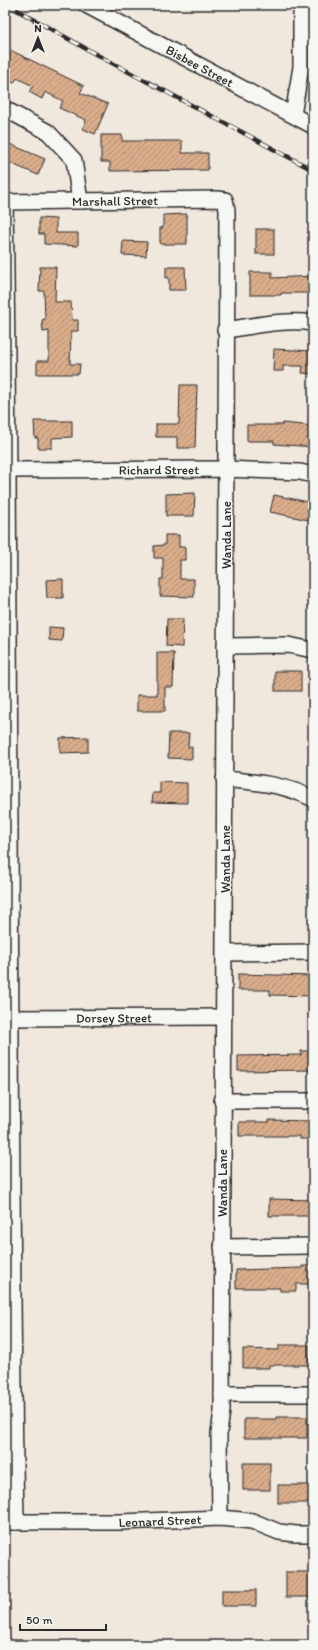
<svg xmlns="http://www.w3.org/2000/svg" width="318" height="1650" viewBox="0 0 318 1650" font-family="Itim,sans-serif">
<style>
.building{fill:url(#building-hatch);stroke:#2b2b2b}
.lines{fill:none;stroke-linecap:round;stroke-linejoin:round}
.minor-casing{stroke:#2b2b2b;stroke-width:18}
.minor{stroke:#f6f6f2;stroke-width:15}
.rail-casing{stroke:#2b2b2b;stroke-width:4.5}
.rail{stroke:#f6f6f2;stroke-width:3;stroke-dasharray:9;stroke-linecap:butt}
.labels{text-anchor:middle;stroke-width:3;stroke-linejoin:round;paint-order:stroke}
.street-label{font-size:13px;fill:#2b2b2b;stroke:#f6f6f2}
</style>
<defs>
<pattern id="building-hatch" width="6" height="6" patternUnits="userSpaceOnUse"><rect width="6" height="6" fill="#daad8b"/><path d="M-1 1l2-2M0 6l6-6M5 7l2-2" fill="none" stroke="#b18d72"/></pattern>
</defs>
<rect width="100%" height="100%" fill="#f0e7dd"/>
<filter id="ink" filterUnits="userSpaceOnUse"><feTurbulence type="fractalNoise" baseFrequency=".025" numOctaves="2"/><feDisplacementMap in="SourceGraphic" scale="8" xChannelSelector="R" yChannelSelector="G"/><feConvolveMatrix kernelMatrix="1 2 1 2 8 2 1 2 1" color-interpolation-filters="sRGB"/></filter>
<g filter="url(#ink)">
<g class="building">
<polygon points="8,49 84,86 80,93 108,104 95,134 83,129 86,120 59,108 63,101 45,92 42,99 29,92 33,86 17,78 14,83 5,79 5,55"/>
<polygon points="101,135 122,135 122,141 182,141 182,153 208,153 208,170 110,171 110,162 101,162"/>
<polygon points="5,142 45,159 38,175 5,161"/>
<polygon points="187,214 187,244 160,244 160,228 163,228 163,215"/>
<polygon points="39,218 56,219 56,233 78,233 78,246 44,244 44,234 39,234"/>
<rect x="256" y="229" width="18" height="25"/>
<polygon points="123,241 147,242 146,256 122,255"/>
<polygon points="40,267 56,267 55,302 71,302 72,320 78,320 78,331 71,331 70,364 80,364 79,374 37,374 37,361 49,361 49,331 43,332 42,320 45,319 44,291 39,291"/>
<polygon points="166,267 185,267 186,290 169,290 169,278 166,278"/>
<polygon points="250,272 272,272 272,278 313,276 313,293 281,293 281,295 250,295"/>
<polygon points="274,349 313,351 313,374 302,373 303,366 283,366 283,371 273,371"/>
<polygon points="180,385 197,385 195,448 177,448 177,437 156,437 156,424 179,424"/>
<polygon points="34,421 72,421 72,437 52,438 52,448 38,448 38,438 35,438"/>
<polygon points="283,423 313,426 313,447 274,444 274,441 247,441 247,425 282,425"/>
<polygon points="195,493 194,516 166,516 166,494"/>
<polygon points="274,495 313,503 313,521 270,512"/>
<polygon points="165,535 179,535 179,547 185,547 185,560 180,560 180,579 194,579 194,597 160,596 160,579 163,579 163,558 154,558 154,546 165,545"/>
<polygon points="63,579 63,598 47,598 46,580"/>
<polygon points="167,619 183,619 182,647 166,646"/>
<polygon points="49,627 63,628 62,641 49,640"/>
<polygon points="157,653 174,653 173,687 165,687 165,711 137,711 137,695 157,695"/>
<rect x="275" y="671" width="26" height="20"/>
<polygon points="169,733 189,733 188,747 192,747 192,759 168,758"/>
<polygon points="88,737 88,752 60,753 60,738"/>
<polygon points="160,782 187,783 187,803 152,802 153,793 160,793"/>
<polygon points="238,974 313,976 313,996 270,995 270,990 238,990"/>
<polygon points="301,1051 313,1051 313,1070 238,1071 238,1056 301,1055"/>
<polygon points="269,1120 313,1121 313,1139 300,1139 300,1136 239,1136 239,1122 269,1122"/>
<polygon points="269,1199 313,1200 313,1216 269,1216"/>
<polygon points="302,1266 313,1266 313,1284 296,1284 296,1291 280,1291 280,1288 236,1288 236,1270 302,1268"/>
<polygon points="279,1345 309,1345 309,1365 269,1365 269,1368 243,1368 243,1349 279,1350"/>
<polygon points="276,1417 307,1417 307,1438 244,1438 244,1419 276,1419"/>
<rect x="243" y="1463" width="27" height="27"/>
<rect x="278" y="1485" width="33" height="18"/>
<rect x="286" y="1572" width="27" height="25"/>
<rect x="222" y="1590" width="34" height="16"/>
</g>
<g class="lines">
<g class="minor-casing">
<g id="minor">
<path id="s1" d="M86 5 313 126"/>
<polyline points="5,109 48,132 74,160 80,201"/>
<polyline points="293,115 301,67 301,5"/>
<path id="s2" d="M5 202 217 199 225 200 227 210 222 1411 219 1433 220 1518"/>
<path d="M5 202C12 642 8 1082 16 1522"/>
<path d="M225 330C254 326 284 319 313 323"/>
<path id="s3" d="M5 470 226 469 300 472 313 475"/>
<polyline points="225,646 288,645 313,650"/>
<path d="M224 779C254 782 286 784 313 799"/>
<polyline points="225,953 313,952"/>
<path id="s4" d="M5 1018 224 1017"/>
<polyline points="222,1101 313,1101"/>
<polyline points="222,1247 313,1246"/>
<polyline points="222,1394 313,1394"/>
<path id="s5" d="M5 1522H121L220 1518 252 1521 279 1532 296 1534H313"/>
</g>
</g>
<use href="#minor" class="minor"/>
<g class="rail-casing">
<polyline id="rail" points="8,5 99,56 313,170"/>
</g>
<use href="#rail" class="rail"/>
</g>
</g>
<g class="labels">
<g class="street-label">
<text dy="5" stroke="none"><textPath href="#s1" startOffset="129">Bisbee Street</textPath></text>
<text dy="5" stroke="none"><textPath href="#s2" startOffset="110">Marshall Street</textPath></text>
<text dy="5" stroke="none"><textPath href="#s3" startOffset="154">Richard Street</textPath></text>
<text transform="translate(226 535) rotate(-90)" y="5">Wanda Lane</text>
<text transform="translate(225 859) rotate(-90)" y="5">Wanda Lane</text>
<text dy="5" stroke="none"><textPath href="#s4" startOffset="109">Dorsey Street</textPath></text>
<text transform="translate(222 1183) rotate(-90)" y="5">Wanda Lane</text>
<text dy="5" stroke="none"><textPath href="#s5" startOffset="155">Leonard Street</textPath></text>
</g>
</g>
<rect width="318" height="1650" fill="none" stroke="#f6f6f2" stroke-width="20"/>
<rect x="10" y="10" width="298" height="1630" fill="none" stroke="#2b2b2b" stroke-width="1.5" filter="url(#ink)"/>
<g transform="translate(38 38)" stroke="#f6f6f2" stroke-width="3" paint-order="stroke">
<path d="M0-3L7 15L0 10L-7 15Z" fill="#2b2b2b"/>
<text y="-6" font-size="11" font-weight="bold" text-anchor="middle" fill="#2b2b2b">N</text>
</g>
<path d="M20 1624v6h86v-6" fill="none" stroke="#2b2b2b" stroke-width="2"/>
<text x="26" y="1624" font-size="12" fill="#2b2b2b" stroke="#f6f6f2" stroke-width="3" paint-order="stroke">50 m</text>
</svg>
